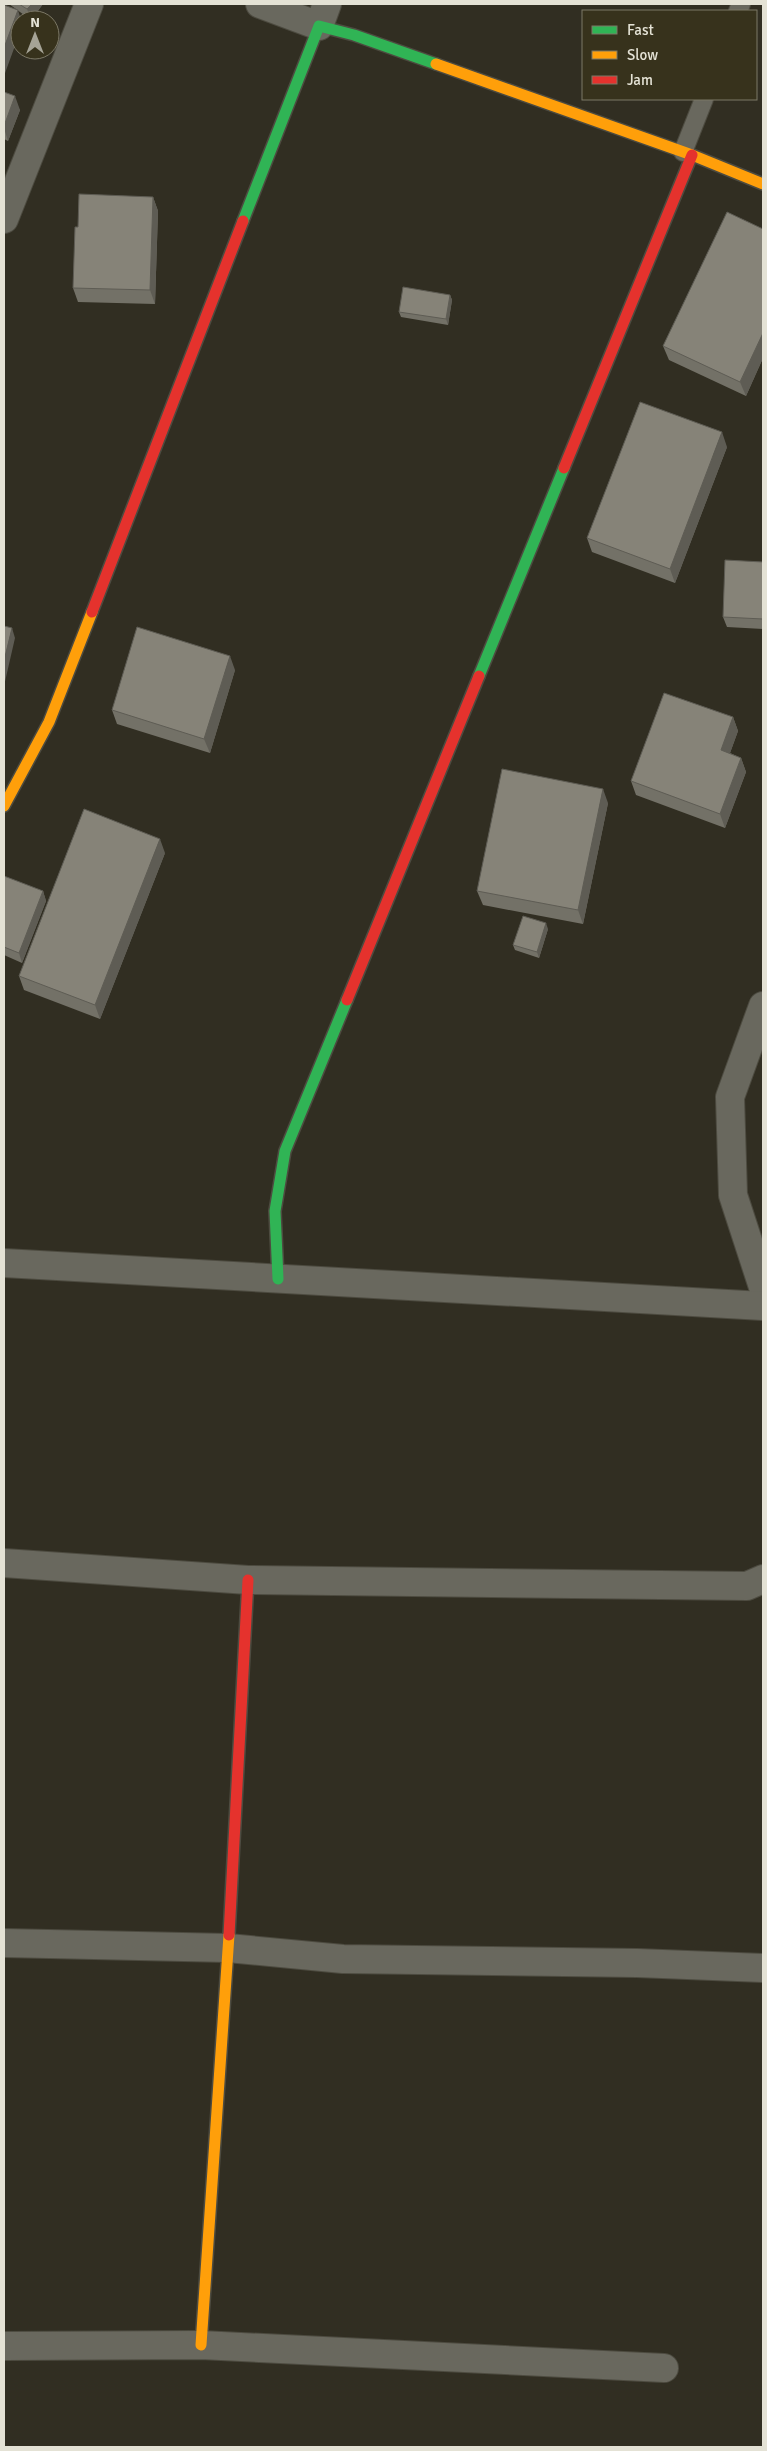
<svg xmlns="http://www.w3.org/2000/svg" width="767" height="2451" viewBox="0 0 767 2451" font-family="Signika,sans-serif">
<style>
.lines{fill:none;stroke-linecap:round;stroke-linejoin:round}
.lane-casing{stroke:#4d4b40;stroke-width:20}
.street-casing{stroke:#4d4b40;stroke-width:30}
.fast-casing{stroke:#4d4b40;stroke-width:14}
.slow-casing{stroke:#4d4b40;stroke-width:14}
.jam-casing{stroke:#4d4b40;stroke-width:14}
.lane{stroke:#69685e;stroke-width:18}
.street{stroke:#69685e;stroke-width:28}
.fast{stroke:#30b455;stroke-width:11}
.slow{stroke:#ff9f0a;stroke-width:11}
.jam{stroke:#e5322d;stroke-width:11}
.wall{fill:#737167}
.shaded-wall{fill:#5e5c54}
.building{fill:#868378;stroke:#5e5c54}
</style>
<rect width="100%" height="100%" fill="#312e22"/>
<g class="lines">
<g class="lane-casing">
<g id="lane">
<polyline points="738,11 741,4"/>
<polyline points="683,152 704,99"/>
</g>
</g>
<g class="street-casing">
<g id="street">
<polyline points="260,4 319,26 327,4"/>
<polyline points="4,219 89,4"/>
<polyline points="763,1006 730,1097 733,1195 763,1287"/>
<polyline points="4,1263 763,1306"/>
<polyline points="4,1563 248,1580 747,1586 763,1579"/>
<polyline points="4,1943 228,1948 343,1959 637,1963 763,1968"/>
<polyline points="4,2346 201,2345 664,2368"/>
</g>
</g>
<g class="fast-casing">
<g id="fast">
<polyline points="243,221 319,26 354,35 436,64"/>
<polyline points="479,676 564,468"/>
<polyline points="278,1279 275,1211 285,1151 347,1000"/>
</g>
</g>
<g class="slow-casing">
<g id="slow">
<polyline points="436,64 692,155 763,184"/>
<polyline points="4,806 49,722 92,612"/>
<polyline points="201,2345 229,1935"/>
</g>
</g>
<g class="jam-casing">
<g id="jam">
<polyline points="564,468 692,155"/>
<polyline points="92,612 243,221"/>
<polyline points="347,1000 479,676"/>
<polyline points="229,1935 248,1580"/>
</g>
</g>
<use href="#lane" class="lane"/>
<use href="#street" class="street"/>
<use href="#fast" class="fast"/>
<use href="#slow" class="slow"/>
<use href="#jam" class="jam"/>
</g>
<g class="wall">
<polygon points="9,4 43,4 31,20"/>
<polygon points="4,92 20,110 8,141 4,139"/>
<polygon points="153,197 158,211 155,304 78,302 73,288 78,227"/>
<polygon points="763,229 763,358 746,396 669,360 663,346"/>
<polygon points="450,295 452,300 448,325 401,317 399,312"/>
<polygon points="727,447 675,583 592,552 587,538"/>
<polygon points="763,562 763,629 727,627 723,617"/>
<polygon points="235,670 210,753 117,724 112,710"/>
<polygon points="733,717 738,731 730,753 741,758 746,772 725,828 636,795 631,781"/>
<polygon points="608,803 583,924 483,905 477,891"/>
<polygon points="165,853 100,1019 24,990 19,976"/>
<polygon points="4,877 43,891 46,901 22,963 4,955"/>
<polygon points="548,929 539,958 515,950 513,945"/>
</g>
<g class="shaded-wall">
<polygon points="32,4 43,4 31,20 27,9"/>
<polygon points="18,10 21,20 20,20 20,32 4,76 4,48"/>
<polygon points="15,96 20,110 8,141 4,128 4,126"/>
<polygon points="153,197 158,211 155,304 150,290"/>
<polygon points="450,295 452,300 448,325 446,319"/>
<polygon points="763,333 763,358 746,396 740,382"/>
<polygon points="722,432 727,447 675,583 670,569"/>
<polygon points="12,628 15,638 4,686 4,661"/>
<polygon points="230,656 235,670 210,753 204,739"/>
<polygon points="733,717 738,731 726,764 721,750"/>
<polygon points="741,758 746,772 725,828 720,814"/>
<polygon points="603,789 608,803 583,924 578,910"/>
<polygon points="160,839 165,853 100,1019 95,1005"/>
<polygon points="43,891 46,901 22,963 19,953"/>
<polygon points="546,923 548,929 539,958 537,952"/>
</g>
<g class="building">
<polygon points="19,4 32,4 27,9"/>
<polygon points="4,5 18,10 4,48"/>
<polygon points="4,92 15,96 4,126"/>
<polygon points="79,194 153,197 150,290 73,288 75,227 78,227"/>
<polygon points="727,212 763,229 763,333 740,382 663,346"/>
<polygon points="403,287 450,295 446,319 399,312"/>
<polygon points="640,402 722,432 670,569 587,538"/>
<polygon points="725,560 763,562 763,619 723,617"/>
<polygon points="4,626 12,628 4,661"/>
<polygon points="137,627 230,656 204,739 112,710"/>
<polygon points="664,693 733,717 721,750 741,758 720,814 631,781"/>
<polygon points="502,769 603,789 578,910 477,891"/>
<polygon points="84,809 160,839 95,1005 19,976"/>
<polygon points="4,876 43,891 19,953 4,947"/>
<polygon points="523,916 546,923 537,952 513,945"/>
</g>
<rect width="767" height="2451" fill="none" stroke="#e4e2d5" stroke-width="10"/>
<rect x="582" y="10" width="175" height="90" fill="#37321c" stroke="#7c7866"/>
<rect x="592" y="26" width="25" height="8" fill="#30b455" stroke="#7c7866"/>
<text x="627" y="35" font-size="15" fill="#e4e2d5">Fast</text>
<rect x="592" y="51" width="25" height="8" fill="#ff9f0a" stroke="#7c7866"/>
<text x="627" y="60" font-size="15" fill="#e4e2d5">Slow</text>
<rect x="592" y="76" width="25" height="8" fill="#e5322d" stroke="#7c7866"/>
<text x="627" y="85" font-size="15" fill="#e4e2d5">Jam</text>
<g transform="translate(35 35)"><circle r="24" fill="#37321c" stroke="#7c7866"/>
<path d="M0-4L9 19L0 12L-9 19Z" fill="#a5a396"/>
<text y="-8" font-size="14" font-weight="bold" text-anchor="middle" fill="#e4e2d5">N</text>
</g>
</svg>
